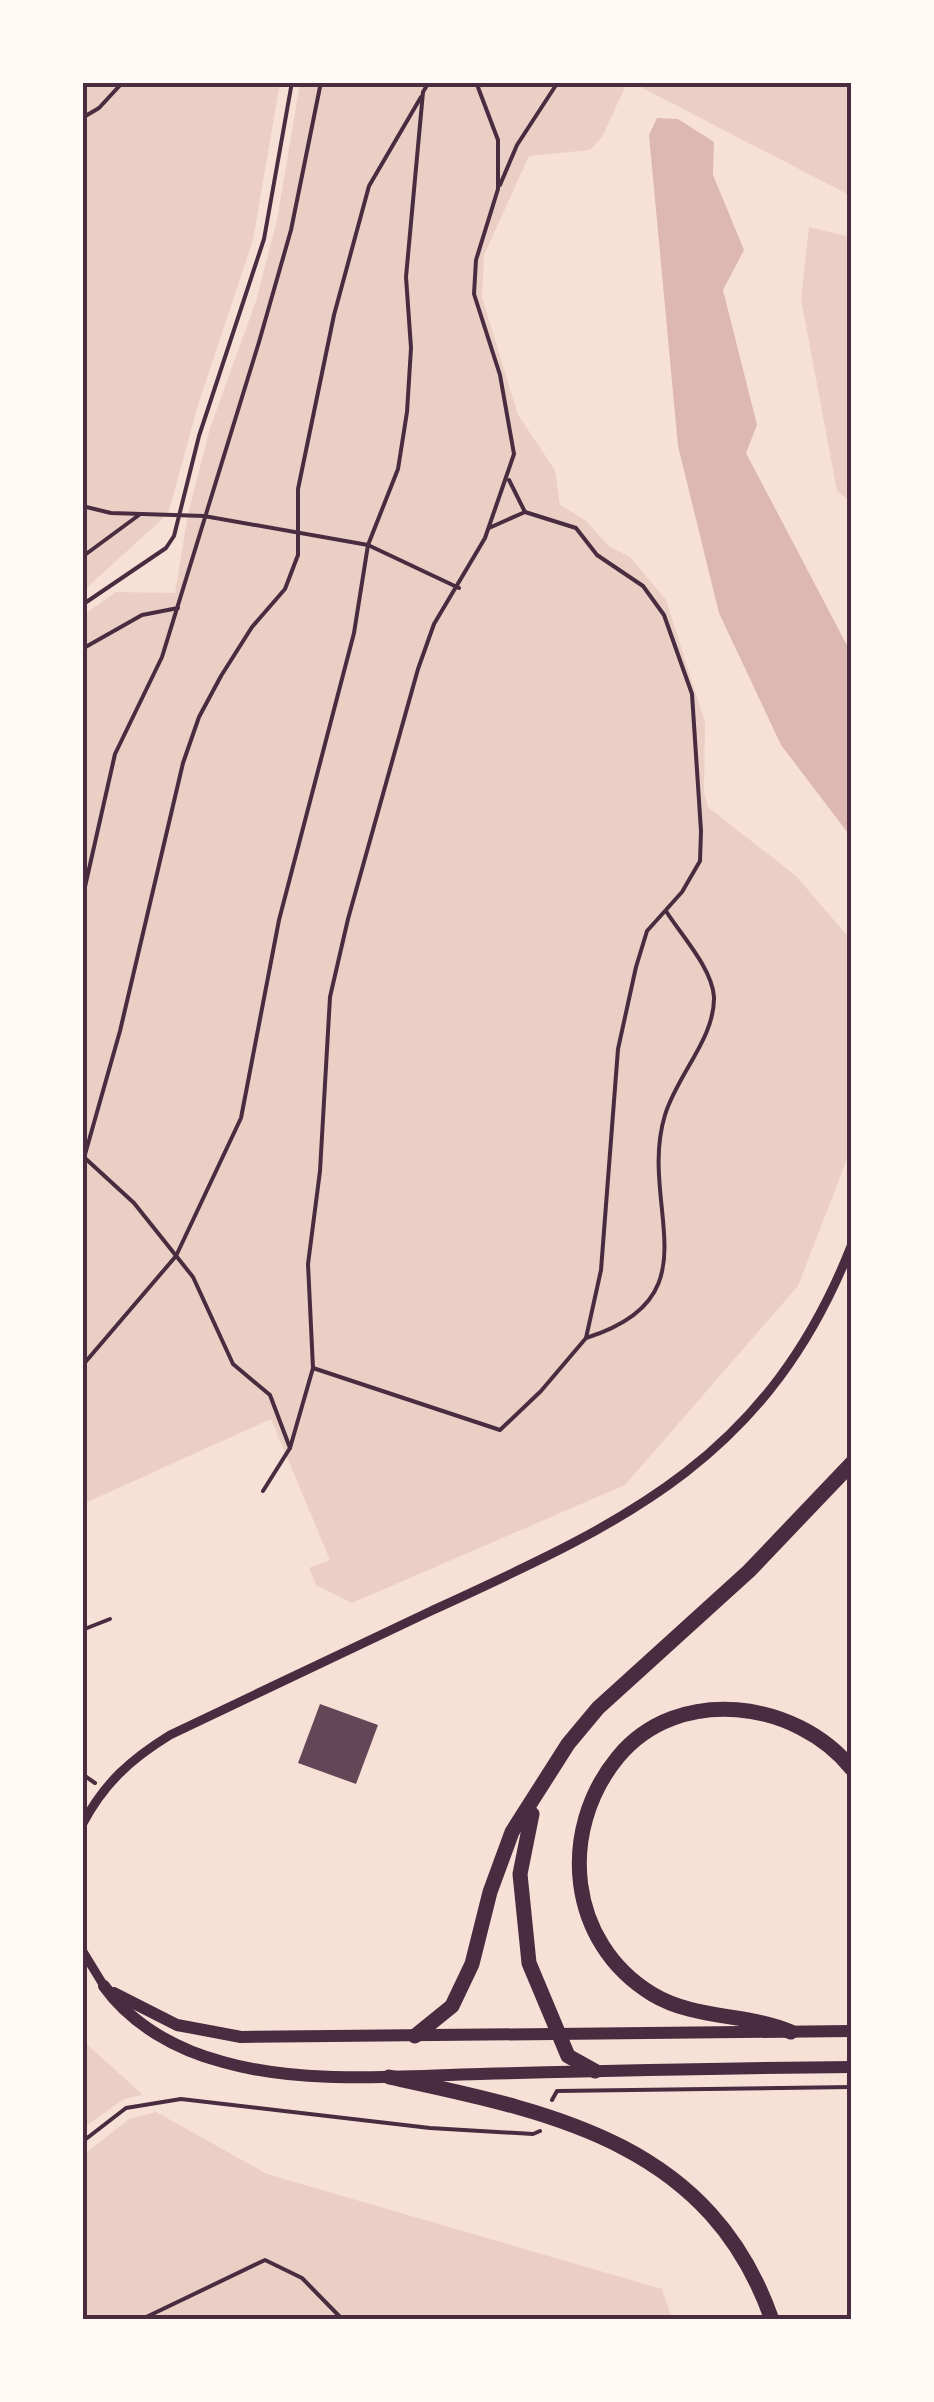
<svg xmlns="http://www.w3.org/2000/svg" width="934" height="2402" viewBox="0 0 934 2402" font-family="Lora,serif">
<style>
.green{fill:#ebcfc5}
.water{fill:#dcb8b0}
.building{fill:#644757}
.lines{fill:none;stroke-linecap:round;stroke-linejoin:round}
.path{stroke:#4a2c40;stroke-width:4}
.minor{stroke:#4a2c40;stroke-width:9}
.secondary{stroke:#4a2c40;stroke-width:12}
.motorway{stroke:#4a2c40;stroke-width:15}
.neatline{fill:none;stroke:#4a2c40;stroke-width:4}
</style>
<rect width="100%" height="100%" fill="#f7e1d7"/>
<g class="green">
<polygon points="83,83 280,83 253,240 199,402 168,514 83,591"/>
<polygon points="300,83 627,83 602,137 590,150 529,156 484,255 482,297 518,415 555,470 560,505 585,520 609,546 630,557 666,600 705,722 704,792 708,807 796,876 851,940 852,1146 798,1286 625,1485 352,1603 316,1585 309,1568 330,1560 271,1419 83,1504 82,616 116,592 175,593 188,514 210,428 256,301 277,220"/>
<polygon points="633,83 851,83 851,196"/>
<polygon points="809,227 851,237 851,502 837,491 801,299"/>
<polygon points="82,2040 143,2095 124,2099 83,2128"/>
<polygon points="156,2112 267,2174 662,2289 672,2319 83,2319 82,2156 129,2119"/>
</g>
<polygon class="water" points="657,118 678,119 714,142 713,175 744,250 723,290 757,425 746,453 851,653 851,837 781,745 719,613 678,446 649,135"/>
<polygon class="building" points="320,1704 378,1725 356,1784 298,1763"/>
<g class="lines">
<g class="path">
<polyline points="82,118 99,108 123,82"/>
<polyline points="500,185 517,145 558,82"/>
<polyline points="509,480 525,512"/>
<polyline points="82,506 111,513 204,516 368,545 459,588"/>
<polyline points="82,557 139,515"/>
<polyline points="82,605 166,548 174,536 199,436 264,239 292,82"/>
<polyline points="82,649 142,615 178,608"/>
<polyline points="82,900 115,754 162,657 259,342 291,230 321,82"/>
<polyline points="86,1159 134,1203 193,1277 233,1364 270,1395 290,1448"/>
<polyline points="82,1165 120,1031 183,763 199,717 221,676 252,627 285,589 298,555 298,489 334,315 369,186 421,97"/>
<path d="M586 1338C718 1297 637 1206 665 1115 677 1075 715 1038 714 997 712 968 681 935 666 911"/>
<polyline points="82,1366 176,1256 241,1118 279,920 354,633 368,545 398,469 407,412 411,348 406,277 423,92 429,82"/>
<polyline points="313,1368 500,1430 541,1391 586,1338 601,1270 618,1049 636,967 647,931 682,892 700,861 701,831 692,694 664,615 643,586 597,555 576,528 525,512 489,528"/>
<polyline points="263,1491 290,1448 313,1368 308,1264 320,1171 330,997 348,919 418,669 434,624 485,538 514,454 500,375 474,294 476,260 498,189 498,140 476,82"/>
<polyline points="82,1630 110,1619"/>
<polyline points="82,1774 95,1783"/>
<polyline points="552,2100 557,2091 852,2087"/>
<polyline points="82,2142 126,2108 181,2099 430,2128 533,2134 540,2131"/>
<polyline points="140,2320 265,2260 302,2278 343,2320"/>
</g>
<g class="minor">
<path d="M82 1825C104 1783 131 1759 170 1735 257 1693 344 1652 431 1611 627 1521 768 1458 852 1244"/>
<polyline points="82,1950 104,1986"/>
</g>
<g class="secondary">
<path d="M104 1986C132 2025 177 2050 223 2062 304 2085 396 2076 480 2074 604 2071 728 2068 852 2067"/>
<polyline points="114,1993 177,2025 241,2037 852,2031"/>
</g>
<g class="motorway">
<polyline points="532,1814 520,1874 529,1963 568,2056 595,2071"/>
<path d="M791 2032C747 2013 695 2020 652 1994 568 1943 557 1831 618 1757 678 1684 797 1700 852 1769"/>
<polyline points="415,2036 452,2006 472,1964 490,1892 512,1832 568,1744 598,1708 749,1571 852,1463"/>
<path d="M389 2077C551 2112 710 2142 772 2320"/>
</g>
</g>
<rect width="934" height="2402" fill="none" stroke="#fffaf5" stroke-width="170"/>
<rect x="85" y="85" width="764" height="2232" class="neatline"/>
</svg>
